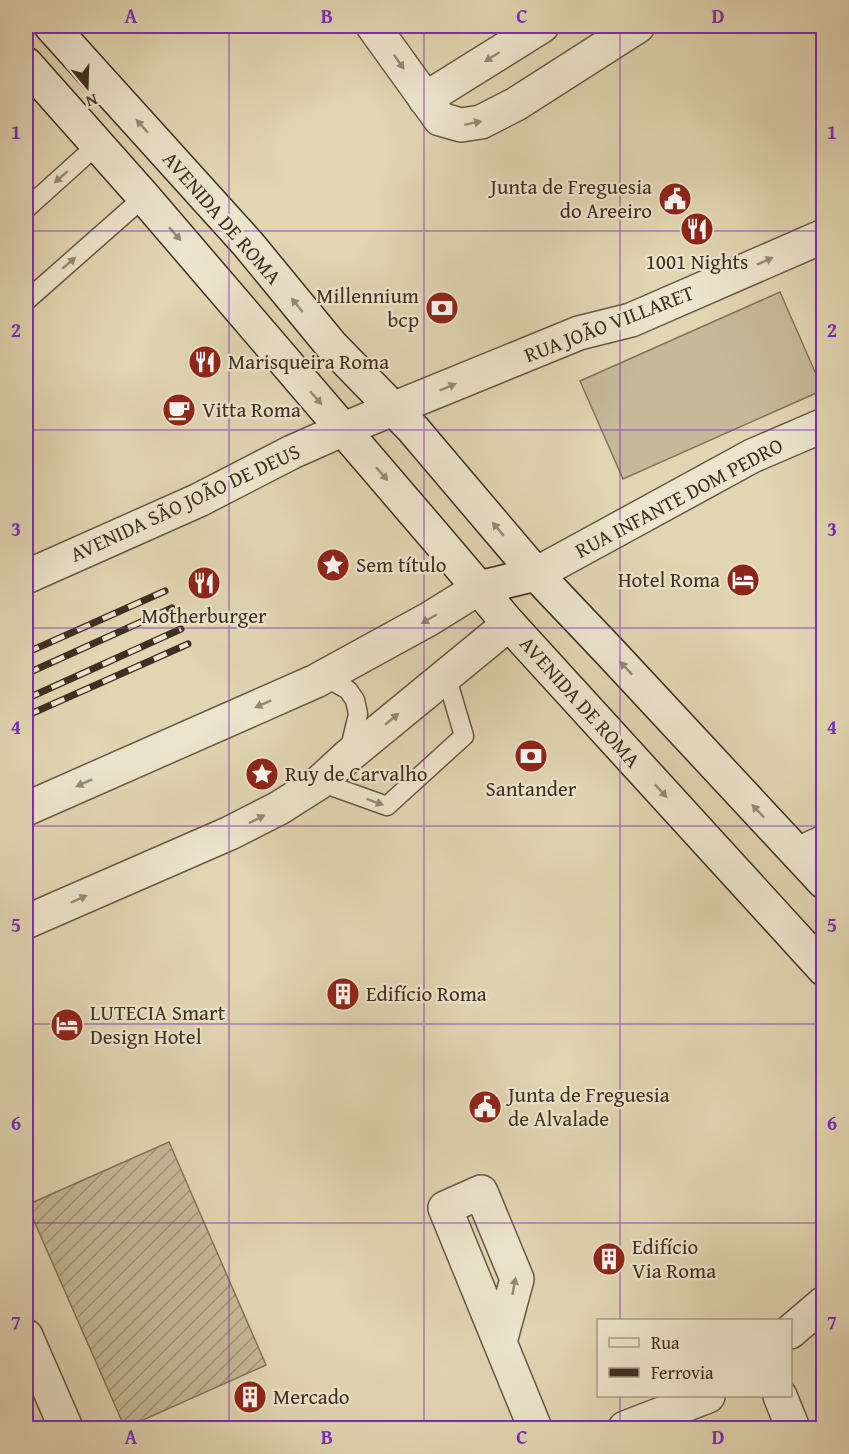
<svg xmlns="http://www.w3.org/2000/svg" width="849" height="1454" viewBox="0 0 849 1454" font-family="'Gentium Book Plus',serif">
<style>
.garden{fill:url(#garden-furrows);stroke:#81745d;stroke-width:1.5}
.pitch{fill:#c5b999;stroke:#81745d;stroke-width:1.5}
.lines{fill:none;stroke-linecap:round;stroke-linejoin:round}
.lane-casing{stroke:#665945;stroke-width:21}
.street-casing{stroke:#665945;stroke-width:36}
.secondary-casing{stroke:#3d3021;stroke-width:36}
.lane{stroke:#ece4cd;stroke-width:18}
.street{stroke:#ece4cd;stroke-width:33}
.secondary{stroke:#ece4cd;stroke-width:33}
.rail-casing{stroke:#3d3021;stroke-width:7}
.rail{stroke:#ece4cd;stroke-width:4.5;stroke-dasharray:14;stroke-linecap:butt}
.oneway{fill:#948a77}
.grid{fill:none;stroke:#7b2cbf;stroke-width:1.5;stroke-opacity:0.55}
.labels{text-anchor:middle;stroke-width:4.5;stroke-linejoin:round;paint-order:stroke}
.poi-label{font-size:21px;fill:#3d3021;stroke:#ece4cd;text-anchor:start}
.street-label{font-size:21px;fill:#3d3021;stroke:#ece4cd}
.neatline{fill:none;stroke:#7b2cbf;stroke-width:2}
.grid-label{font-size:20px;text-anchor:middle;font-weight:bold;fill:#7b2cbf}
</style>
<defs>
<pattern id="garden-furrows" width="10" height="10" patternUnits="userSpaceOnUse" patternTransform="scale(1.5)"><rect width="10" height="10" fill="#c5b999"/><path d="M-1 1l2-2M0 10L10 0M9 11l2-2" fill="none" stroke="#a1977c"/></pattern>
</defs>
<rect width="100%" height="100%" fill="#e1d5b2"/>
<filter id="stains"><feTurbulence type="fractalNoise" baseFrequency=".00333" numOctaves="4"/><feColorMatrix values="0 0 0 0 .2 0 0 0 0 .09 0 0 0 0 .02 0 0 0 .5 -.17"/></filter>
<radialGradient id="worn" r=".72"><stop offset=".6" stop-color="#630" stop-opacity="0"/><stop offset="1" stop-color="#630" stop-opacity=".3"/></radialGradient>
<polygon class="garden" points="169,1142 266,1365 125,1428 27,1205"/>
<polygon class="pitch" points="780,292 823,390 623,479 580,381"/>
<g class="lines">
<g class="lane-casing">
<g id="lane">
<polyline points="26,209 97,145"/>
<polyline points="26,301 144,197"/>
<polyline points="318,681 334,682 348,690 355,700 358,714 349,752"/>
<polyline points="320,782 387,806 464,736 446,675"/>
</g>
</g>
<g class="street-casing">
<g id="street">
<polyline points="373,26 440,119 461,125 481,122 516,104 638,26"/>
<polyline points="425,99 542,26"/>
<polyline points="536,574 752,456 824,425"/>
<polyline points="26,577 199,500 292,452 344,429 579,333 631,320 824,236"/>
<polyline points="26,809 316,681 429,619 479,588"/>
<polyline points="798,854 824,842"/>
<polyline points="26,922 230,833 279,808 320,782 347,757 509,624"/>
<polyline points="790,1332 824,1303"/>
<polyline points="26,1336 66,1428"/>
<polyline points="500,1342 517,1279 481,1192 445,1208 535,1428"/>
<polyline points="780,1396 793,1428"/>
<polyline points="625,1428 708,1396"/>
</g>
</g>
<g class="secondary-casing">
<g id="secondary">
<polyline points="51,26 248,244 331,345 413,429 536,574 610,652 824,882"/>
<polyline points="26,64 144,197 438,540 509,624 824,969"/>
<polyline points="479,588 536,574"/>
</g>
</g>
<use href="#lane" class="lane"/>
<use href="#street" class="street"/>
<use href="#secondary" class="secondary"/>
<g class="rail-casing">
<g id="rail">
<polyline points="26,653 165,591"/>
<polyline points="26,674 172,608"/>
<polyline points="26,699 181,629"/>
<polyline points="26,716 188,644"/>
</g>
</g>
<use href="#rail" class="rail"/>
</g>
<defs><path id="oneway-solid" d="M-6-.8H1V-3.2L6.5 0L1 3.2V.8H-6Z" transform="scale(1.5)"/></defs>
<g class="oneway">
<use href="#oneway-solid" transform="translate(492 57) rotate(148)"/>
<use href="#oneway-solid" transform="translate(399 62) rotate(55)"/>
<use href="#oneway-solid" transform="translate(473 123) rotate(-12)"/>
<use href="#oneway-solid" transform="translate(142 126) rotate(-132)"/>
<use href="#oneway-solid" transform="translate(61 177) rotate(139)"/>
<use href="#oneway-solid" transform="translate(175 234) rotate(49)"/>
<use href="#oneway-solid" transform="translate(765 261) rotate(-24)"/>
<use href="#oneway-solid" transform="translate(69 263) rotate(-41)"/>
<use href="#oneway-solid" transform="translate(297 305) rotate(-129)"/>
<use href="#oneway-solid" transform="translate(448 387) rotate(-23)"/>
<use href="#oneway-solid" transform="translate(316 398) rotate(49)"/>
<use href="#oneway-solid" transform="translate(382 474) rotate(49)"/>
<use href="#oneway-solid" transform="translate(498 529) rotate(-130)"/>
<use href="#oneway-solid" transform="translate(429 619) rotate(150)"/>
<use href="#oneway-solid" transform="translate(626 668) rotate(-133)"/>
<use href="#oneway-solid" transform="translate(263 704) rotate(156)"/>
<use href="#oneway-solid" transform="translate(392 719) rotate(-40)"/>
<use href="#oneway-solid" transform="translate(84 783) rotate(156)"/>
<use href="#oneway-solid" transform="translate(661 791) rotate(47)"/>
<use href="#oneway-solid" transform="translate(375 802) rotate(20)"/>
<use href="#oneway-solid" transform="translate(758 811) rotate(-133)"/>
<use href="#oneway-solid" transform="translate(257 819) rotate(-27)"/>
<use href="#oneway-solid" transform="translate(79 899) rotate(-24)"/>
<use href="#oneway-solid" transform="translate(514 1286) rotate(-80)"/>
</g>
<path class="grid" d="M229 26V1428M424 26V1428M620 26V1320M26 231H824M26 430H824M26 628H824M26 826H824M26 1024H824M26 1223H824M620 1396V1428"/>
<defs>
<g id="civic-disc" transform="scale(1.725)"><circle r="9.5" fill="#8f2418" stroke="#ece4cd"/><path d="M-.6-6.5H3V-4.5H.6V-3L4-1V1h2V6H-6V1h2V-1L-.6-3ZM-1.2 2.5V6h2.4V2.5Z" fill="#fff"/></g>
<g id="restaurant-disc" transform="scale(1.725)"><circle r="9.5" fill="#8f2418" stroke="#ece4cd"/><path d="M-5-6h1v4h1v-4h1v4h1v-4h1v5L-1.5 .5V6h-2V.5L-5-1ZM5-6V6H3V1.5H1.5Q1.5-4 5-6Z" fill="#fff"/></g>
<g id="bank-disc" transform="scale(1.725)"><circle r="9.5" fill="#8f2418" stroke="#ece4cd"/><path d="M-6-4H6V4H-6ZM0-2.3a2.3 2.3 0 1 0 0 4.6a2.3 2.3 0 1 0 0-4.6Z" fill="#fff"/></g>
<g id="cafe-disc" transform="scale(1.725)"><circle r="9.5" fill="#8f2418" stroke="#ece4cd"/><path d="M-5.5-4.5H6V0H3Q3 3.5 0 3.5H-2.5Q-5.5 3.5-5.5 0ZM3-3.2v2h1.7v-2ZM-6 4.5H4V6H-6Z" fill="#fff"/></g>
<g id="sight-disc" transform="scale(1.725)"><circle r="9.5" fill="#8f2418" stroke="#ece4cd"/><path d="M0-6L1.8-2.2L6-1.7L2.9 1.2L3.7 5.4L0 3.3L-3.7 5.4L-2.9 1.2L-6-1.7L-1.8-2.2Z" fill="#fff"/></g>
<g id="hotel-disc" transform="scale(1.725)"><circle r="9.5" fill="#8f2418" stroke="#ece4cd"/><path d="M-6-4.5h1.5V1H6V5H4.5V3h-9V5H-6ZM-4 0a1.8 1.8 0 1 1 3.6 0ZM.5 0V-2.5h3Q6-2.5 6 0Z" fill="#fff"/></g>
<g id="building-disc" transform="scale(1.725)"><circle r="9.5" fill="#8f2418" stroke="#ece4cd"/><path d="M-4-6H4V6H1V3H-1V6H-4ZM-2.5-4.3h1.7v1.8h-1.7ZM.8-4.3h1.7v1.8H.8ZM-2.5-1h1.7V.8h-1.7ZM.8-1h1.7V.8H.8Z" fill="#fff"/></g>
</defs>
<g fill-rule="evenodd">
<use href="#civic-disc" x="675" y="199"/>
<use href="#restaurant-disc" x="697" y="229"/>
<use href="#bank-disc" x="442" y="308"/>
<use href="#restaurant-disc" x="205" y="362"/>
<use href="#cafe-disc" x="179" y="410"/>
<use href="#sight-disc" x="333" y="565"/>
<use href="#hotel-disc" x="743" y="580"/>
<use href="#restaurant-disc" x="204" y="583"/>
<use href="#bank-disc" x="531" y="756"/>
<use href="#sight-disc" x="262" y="774"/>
<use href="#building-disc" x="343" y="994"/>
<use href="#hotel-disc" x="67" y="1025"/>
<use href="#civic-disc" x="485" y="1107"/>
<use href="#building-disc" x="609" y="1259"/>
<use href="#building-disc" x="250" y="1397"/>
</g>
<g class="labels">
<g class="poi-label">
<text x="652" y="194" text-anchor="end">Junta de Freguesia<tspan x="652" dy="24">do Areeiro</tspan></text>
<text x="697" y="269" text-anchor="middle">1001 Nights</text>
<text x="419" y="303" text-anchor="end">Millennium<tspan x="419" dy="24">bcp</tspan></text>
<text x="228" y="369">Marisqueira Roma</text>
<text x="202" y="417">Vitta Roma</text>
<text x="356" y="572">Sem título</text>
<text x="720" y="587" text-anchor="end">Hotel Roma</text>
<text x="204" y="623" text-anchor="middle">Motherburger</text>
<text x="285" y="781">Ruy de Carvalho</text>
<text x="531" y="796" text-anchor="middle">Santander</text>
<text x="366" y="1001">Edifício Roma</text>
<text x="90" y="1020">LUTECIA Smart<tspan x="90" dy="24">Design Hotel</tspan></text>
<text x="508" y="1102">Junta de Freguesia<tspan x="508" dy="24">de Alvalade</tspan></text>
<text x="632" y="1254">Edifício<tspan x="632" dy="24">Via Roma</tspan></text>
<text x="273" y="1404">Mercado</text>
</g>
<g class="street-label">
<text transform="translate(222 218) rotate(49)" y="7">AVENIDA DE ROMA</text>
<text transform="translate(609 324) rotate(-21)" y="7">RUA JOÃO VILLARET</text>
<text transform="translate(679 498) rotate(-28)" y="7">RUA INFANTE DOM PEDRO</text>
<text transform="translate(185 503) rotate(-25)" y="7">AVENIDA SÃO JOÃO DE DEUS</text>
<text transform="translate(580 702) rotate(48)" y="7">AVENIDA DE ROMA</text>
</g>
</g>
<rect width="849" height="1454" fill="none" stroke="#e1d5b2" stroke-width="66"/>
<rect x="597" y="1319" width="195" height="78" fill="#ece4cd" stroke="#a69c88" stroke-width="1.5"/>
<rect x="609" y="1338" width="30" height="9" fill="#ece4cd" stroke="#a69c88" stroke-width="1.5"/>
<text x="651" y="1349" font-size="18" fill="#3d3021">Rua</text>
<rect x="609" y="1368" width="30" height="9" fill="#3d3021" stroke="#a69c88" stroke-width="1.5"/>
<text x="651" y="1379" font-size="18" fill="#3d3021">Ferrovia</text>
<g transform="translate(87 87) rotate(161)" stroke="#ece4cd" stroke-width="4.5" paint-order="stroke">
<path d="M0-4.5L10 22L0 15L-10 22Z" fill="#3d3021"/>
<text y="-9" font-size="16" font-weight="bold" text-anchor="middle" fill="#3d3021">N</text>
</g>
<rect x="33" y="33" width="783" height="1388" class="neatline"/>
<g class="grid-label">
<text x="131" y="23">A</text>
<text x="327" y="23">B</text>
<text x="522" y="23">C</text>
<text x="718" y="23">D</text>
<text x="16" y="139">1</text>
<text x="832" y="139">1</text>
<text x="16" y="337">2</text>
<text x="832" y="337">2</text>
<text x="16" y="536">3</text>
<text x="832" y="536">3</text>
<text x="16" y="734">4</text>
<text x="832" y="734">4</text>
<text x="16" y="932">5</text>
<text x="832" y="932">5</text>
<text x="16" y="1130">6</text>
<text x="832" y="1130">6</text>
<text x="16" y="1329">7</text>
<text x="832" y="1329">7</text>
<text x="131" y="1444">A</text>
<text x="327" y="1444">B</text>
<text x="522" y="1444">C</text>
<text x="718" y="1444">D</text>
</g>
<rect width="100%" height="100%" filter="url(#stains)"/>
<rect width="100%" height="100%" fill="url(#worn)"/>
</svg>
